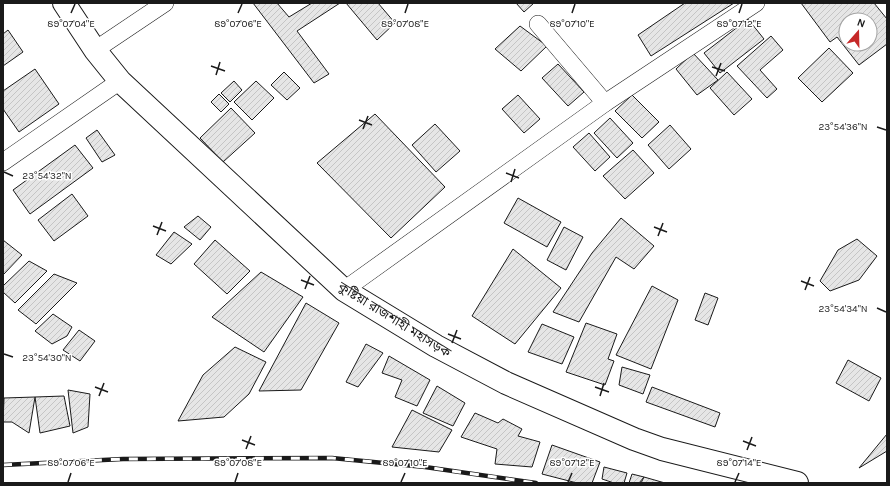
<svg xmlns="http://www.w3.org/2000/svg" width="890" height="486" viewBox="0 0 890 486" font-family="Karla,'Noto Sans Bengali',sans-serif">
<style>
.building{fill:url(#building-hatch);stroke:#1a1a1a;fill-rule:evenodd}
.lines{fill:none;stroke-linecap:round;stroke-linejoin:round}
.minor-casing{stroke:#1a1a1a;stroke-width:18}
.trunk-casing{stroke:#1a1a1a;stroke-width:24}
.minor{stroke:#fff;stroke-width:17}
.trunk{stroke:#fff;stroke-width:22}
.rail-casing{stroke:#1a1a1a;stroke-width:4.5}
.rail{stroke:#fff;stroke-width:3;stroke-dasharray:9;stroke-linecap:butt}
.ticks{fill:none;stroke:#1a1a1a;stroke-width:1.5}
.labels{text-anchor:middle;stroke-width:3;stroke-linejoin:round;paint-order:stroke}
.street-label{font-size:13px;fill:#1a1a1a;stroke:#fff}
.ticks-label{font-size:10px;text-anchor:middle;fill:#1a1a1a;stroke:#fff;stroke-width:3;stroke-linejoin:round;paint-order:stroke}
</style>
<defs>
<pattern id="building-hatch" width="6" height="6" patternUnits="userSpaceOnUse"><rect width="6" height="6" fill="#e6e6e6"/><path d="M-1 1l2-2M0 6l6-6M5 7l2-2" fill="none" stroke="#c5c5c5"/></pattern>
</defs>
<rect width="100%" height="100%" fill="#fff"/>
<g class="building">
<polygon points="253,3 277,3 289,17 312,3 340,3 297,31 329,74 314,83"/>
<polygon points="346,3 378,3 395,23 377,40"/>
<polygon points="516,3 534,3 524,12"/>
<polygon points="685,3 734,3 651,56 638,35"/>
<path d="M801 3H874L887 19V44L859 65 837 37 830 42ZM846 20H870V44H846Z"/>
<polygon points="748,19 764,39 720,73 704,53"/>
<polygon points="520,26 547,46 521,71 495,49"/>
<polygon points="8,30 23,52 3,66 3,34"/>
<polygon points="771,36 783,50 760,70 777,89 767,98 737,66"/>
<polygon points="829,48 853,73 822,102 798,78"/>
<polygon points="693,53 718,80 697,95 676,69"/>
<polygon points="558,64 584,92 568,106 542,78"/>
<polygon points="35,69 59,104 19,132 3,109 3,91"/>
<polygon points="284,72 300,88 287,100 271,85"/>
<polygon points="727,72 752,99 734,115 710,88"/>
<polygon points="234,81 242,90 230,102 221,93"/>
<polygon points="256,81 274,98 252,120 234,102"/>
<polygon points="219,94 229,104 221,112 211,102"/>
<polygon points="518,95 540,119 524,133 502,109"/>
<polygon points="632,95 659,122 642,138 615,111"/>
<polygon points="231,108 255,133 223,162 200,138"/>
<polygon points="375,114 445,187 391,238 317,163"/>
<polygon points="610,118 633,143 617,158 594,133"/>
<polygon points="435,124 460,151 436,172 412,145"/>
<polygon points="670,125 691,149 669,169 648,145"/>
<polygon points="97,130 115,155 102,162 86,138"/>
<polygon points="589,133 610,157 595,171 573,147"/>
<polygon points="75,145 93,168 30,214 13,190"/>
<polygon points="633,150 654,173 625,199 603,176"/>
<polygon points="72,194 88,216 54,241 38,220"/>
<polygon points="518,198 561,222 547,247 504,223"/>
<polygon points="198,216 211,227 200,240 184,227"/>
<polygon points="621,218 654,246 634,269 616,257 579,322 553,312 592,253"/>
<polygon points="564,227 583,237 566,270 547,260"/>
<polygon points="174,232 192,244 171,264 156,255"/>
<polygon points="857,239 877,256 859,280 830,291 820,281 838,250"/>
<polygon points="3,240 22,255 3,275"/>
<polygon points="215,240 250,271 227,294 194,264"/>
<polygon points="513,249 561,288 515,344 472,316"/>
<polygon points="29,261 47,271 15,303 3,292 3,286"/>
<polygon points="261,272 303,297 264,352 212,317"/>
<polygon points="54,274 77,283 36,324 18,310"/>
<polygon points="652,286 678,300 651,369 616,355"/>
<polygon points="705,293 718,298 708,325 695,320"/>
<polygon points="306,303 339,323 301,390 259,391"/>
<polygon points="53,314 72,327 67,336 52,344 35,331"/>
<polygon points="586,323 617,334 608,359 614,361 605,385 566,372"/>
<polygon points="542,324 574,337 562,364 528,352"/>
<polygon points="79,330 95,341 80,361 63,350"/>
<polygon points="366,344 383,353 358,387 346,382"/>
<polygon points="235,347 266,362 249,394 224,417 178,421 203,375"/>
<polygon points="389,356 430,380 417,406 395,397 402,380 382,373"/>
<polygon points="848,360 881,378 869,401 836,383"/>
<polygon points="622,367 650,375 643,394 619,385"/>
<polygon points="437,386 465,403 453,426 423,413"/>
<polygon points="652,387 720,413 715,427 646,402"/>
<polygon points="68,390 90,394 88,427 73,433"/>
<polygon points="64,396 70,426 40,433 35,397"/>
<polygon points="35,397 29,433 12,422 3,422 4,398"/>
<polygon points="412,410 452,430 439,452 392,447"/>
<polygon points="475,413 498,423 503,419 522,429 518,436 540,442 532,467 495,464 497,449 461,437"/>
<polygon points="887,434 887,451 859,468"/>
<polygon points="552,445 600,462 592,483 577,483 542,474"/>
<polygon points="604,467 627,473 624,483 614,483 602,479"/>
<polygon points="632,474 644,477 639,483 629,483"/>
<polygon points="644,477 665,483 641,483"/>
</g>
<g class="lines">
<g class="minor-casing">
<g id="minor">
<polyline points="538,24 605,103"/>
<polyline points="95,50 165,3"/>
<polyline points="3,162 120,81"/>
<polyline points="344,290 605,103 756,3"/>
</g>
</g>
<g class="trunk-casing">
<polyline id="trunk" points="64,3 95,50 120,81 344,290 436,346 506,383 634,439 662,449 797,483"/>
</g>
<use href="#minor" class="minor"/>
<use href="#trunk" class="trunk"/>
<g class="rail-casing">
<polyline id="rail" points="3,465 123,459 332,458 425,467 536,483"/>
</g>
<use href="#rail" class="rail"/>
</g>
<path class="ticks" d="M71 13 75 4M238 13 242 4M405 13 408 4M572 13 575 4M739 13 742 4M211 66 225 71M712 67 725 71M216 75 220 62M716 76 721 63M359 120 372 125M877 127 886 130M363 129 368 116M4 172 13 176M506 173 519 178M511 182 515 169M153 226 166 231M654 227 667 232M157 235 162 222M658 236 663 223M301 280 314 285M801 281 814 286M305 289 310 276M805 290 810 277M877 308 886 312M448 334 461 339M452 343 457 330M4 354 13 357M95 387 108 392M595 387 609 392M99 396 104 383M600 396 604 383M242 440 255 445M743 441 756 446M246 449 251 436M747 450 752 437M68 482 71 473M235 482 238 473M401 482 405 473M568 482 572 473M735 482 739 473"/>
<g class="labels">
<g class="street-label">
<text transform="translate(395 319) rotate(32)" y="5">কুষ্টিয়া রাজশাহী মহাসড়ক</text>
</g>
</g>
<g class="ticks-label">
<text x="238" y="27">89°07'06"E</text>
<text x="405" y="27">89°07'08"E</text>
<text x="572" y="27">89°07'10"E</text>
<text x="739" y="27">89°07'12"E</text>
<text x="71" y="27">89°07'04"E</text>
<text x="843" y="130">23°54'36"N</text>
<text x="47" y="179">23°54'32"N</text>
<text x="843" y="312">23°54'34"N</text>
<text x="47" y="361">23°54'30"N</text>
<text x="71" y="466">89°07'06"E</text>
<text x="238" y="466">89°07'08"E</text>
<text x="405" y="466">89°07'10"E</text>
<text x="572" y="466">89°07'12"E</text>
<text x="739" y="466">89°07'14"E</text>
</g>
<rect width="890" height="486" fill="none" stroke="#1a1a1a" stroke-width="8"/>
<g transform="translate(858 32) rotate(20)"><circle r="19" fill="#ffffff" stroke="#a3a3a3"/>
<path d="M0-3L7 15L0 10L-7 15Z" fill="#c62828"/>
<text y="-6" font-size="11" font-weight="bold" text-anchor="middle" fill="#1a1a1a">N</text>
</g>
</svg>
